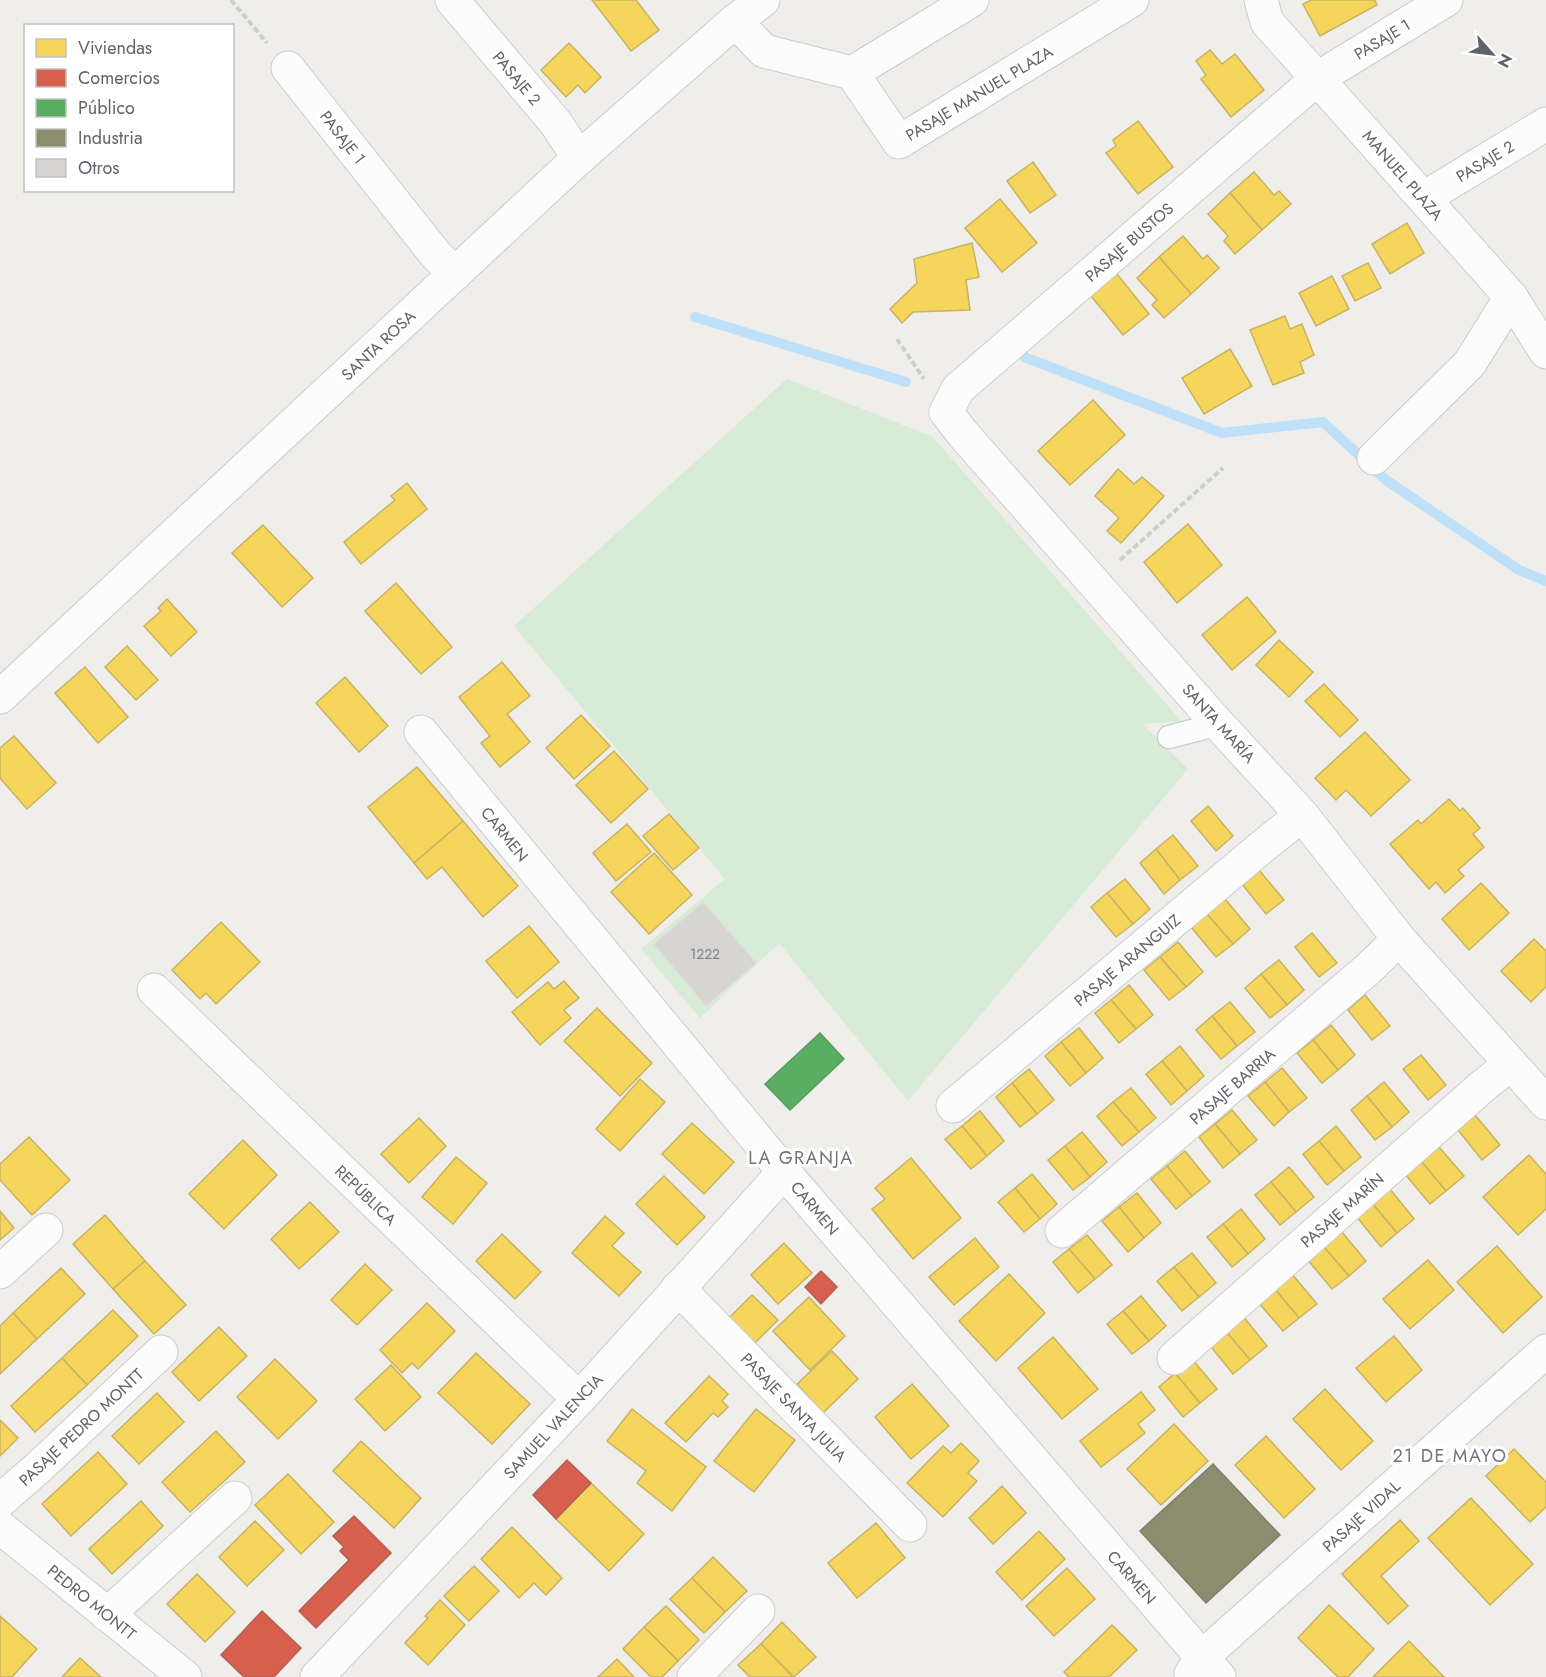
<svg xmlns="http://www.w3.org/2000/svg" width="1546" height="1677" viewBox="0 0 1546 1677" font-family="Jost,sans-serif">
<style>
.green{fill:#d8ebd6}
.homes{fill:#f6d55c;stroke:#c9b360;stroke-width:1.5}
.shops{fill:#d6604d;stroke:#b26155;stroke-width:1.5}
.public{fill:#5aae61;stroke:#5c9863;stroke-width:1.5}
.industry{fill:#8c8c6e;stroke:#7e806c;stroke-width:1.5}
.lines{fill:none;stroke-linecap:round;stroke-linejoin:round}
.stream{stroke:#bfe0f9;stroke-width:10}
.building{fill:#d6d5d3;stroke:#deddd9;stroke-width:1.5}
.service-casing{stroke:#cbcccc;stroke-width:25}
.minor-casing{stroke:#cbcccc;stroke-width:35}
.tertiary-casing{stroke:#cbcccc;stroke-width:35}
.path{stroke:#cacfcc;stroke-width:4;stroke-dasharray:6 3;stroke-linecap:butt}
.service{stroke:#fdfcfc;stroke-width:22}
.minor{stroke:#fdfcfc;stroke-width:33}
.tertiary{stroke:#fdfcfc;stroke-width:33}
.labels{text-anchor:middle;stroke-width:6;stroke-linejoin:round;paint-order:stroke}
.number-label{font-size:14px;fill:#7e8184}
.street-label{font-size:16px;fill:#5f6368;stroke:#fff}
.neighbourhood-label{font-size:18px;letter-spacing:1.5px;fill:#70757a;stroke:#fff}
</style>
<rect width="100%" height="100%" fill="#efeeea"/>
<polygon class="green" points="787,379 933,437 1181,721 1142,724 1188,769 908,1101 779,943 700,1018 641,949 725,879 514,626"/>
<g class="homes">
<polygon points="592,0 636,0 659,30 631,51"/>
<polygon points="1311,0 1375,0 1377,5 1320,36 1303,4"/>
<polygon points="569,43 601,77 585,93 578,85 566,97 541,70"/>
<polygon points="1210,50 1222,64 1235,54 1264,90 1231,117 1201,79 1206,75 1196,61"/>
<polygon points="1138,121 1173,167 1138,194 1106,153 1116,146 1113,140"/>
<polygon points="1033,162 1056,195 1030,213 1007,181"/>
<polygon points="1254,172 1274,195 1279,191 1291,204 1262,230 1230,193"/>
<polygon points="1230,193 1262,230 1235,254 1224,241 1228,236 1208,214"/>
<polygon points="1000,199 1037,243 1002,272 965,228"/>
<polygon points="1407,223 1424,253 1390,274 1372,244"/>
<polygon points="1183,236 1203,259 1207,255 1219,268 1191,294 1159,257"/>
<polygon points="972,243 979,277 966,280 970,310 913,312 902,323 890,309 917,283 914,259"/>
<polygon points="1159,257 1191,294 1164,318 1152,305 1157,300 1137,278"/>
<polygon points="1368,263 1381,288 1355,301 1342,276"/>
<polygon points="1113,269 1149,314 1123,335 1087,291"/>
<polygon points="1332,276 1349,309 1316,326 1299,293"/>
<polygon points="1285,316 1290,329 1302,324 1314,355 1300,362 1304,373 1273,385 1250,330"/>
<polygon points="1230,349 1252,386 1204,414 1182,378"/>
<polygon points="1093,400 1125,435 1070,485 1038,451"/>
<polygon points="1118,469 1134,484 1142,477 1164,496 1121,543 1107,531 1119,518 1095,496"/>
<polygon points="407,483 427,509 361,564 344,542 395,500 391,496"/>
<polygon points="1188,524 1222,565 1177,603 1144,562"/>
<polygon points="263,525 313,578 282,607 232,553"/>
<polygon points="396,583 452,647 421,674 365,611"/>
<polygon points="1247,597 1276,632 1232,670 1202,635"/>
<polygon points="167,599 197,632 171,656 144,626 161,611 158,608"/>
<polygon points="1279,640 1313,672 1289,697 1256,665"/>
<polygon points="127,646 158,680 136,700 105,667"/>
<polygon points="502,662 530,696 507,714 530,742 500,767 481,743 490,736 459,697"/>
<polygon points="85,667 128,717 98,743 55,693"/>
<polygon points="345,677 388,726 359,752 316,703"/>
<polygon points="1324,684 1358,720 1340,737 1305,701"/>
<polygon points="581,715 610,746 574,779 546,748"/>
<polygon points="1365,732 1410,780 1371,816 1346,790 1336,800 1315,778"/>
<polygon points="14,736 56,783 27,809 0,778 0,748"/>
<polygon points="614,751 648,789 611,823 576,785"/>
<polygon points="417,767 463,821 414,863 368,807"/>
<polygon points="1449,799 1460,811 1463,808 1480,828 1473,834 1484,847 1458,870 1464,876 1445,893 1436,882 1429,889 1390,844 1418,820 1421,824"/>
<polygon points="1208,806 1233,836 1216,851 1191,821"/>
<polygon points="669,814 699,848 673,870 643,836"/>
<polygon points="463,821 518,886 483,917 442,867 427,879 414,863"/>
<polygon points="627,824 651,852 616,881 593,853"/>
<polygon points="1173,835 1198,866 1180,880 1156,849"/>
<polygon points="1156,849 1180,880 1164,894 1140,863"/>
<polygon points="654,853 692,895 649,934 611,892"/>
<polygon points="1259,870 1284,900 1266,914 1242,884"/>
<polygon points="1125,879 1150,909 1133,924 1107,893"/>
<polygon points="1481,883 1509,913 1469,950 1442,919"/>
<polygon points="1107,893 1133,924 1116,937 1091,907"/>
<polygon points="1225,899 1250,929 1233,944 1207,914"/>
<polygon points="1207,914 1233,944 1216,957 1191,927"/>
<polygon points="221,922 260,962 216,1004 206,993 200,999 172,970"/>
<polygon points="529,926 559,962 517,998 486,961"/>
<polygon points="1312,933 1337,963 1319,977 1295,947"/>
<polygon points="1534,939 1546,951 1546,987 1531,1002 1501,971"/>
<polygon points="1178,942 1203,972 1186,987 1160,957"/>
<polygon points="1160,957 1186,987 1169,1000 1144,970"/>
<polygon points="1279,960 1304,990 1287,1005 1261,974"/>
<polygon points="1261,974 1287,1005 1270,1018 1245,988"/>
<polygon points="564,981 579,998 564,1010 571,1018 540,1045 512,1012 548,982 554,989"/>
<polygon points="1129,985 1153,1015 1136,1029 1111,1000"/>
<polygon points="1365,995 1390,1026 1372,1040 1348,1010"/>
<polygon points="1111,1000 1136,1029 1119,1043 1095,1013"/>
<polygon points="1230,1002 1255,1032 1237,1046 1212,1016"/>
<polygon points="597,1008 652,1063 620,1096 564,1041"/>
<polygon points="1212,1016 1237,1046 1221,1059 1196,1030"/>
<polygon points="1331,1025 1355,1055 1338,1070 1313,1040"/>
<polygon points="1079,1028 1103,1058 1086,1073 1061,1042"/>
<polygon points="1313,1040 1338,1070 1322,1083 1297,1053"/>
<polygon points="1061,1042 1086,1073 1070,1086 1045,1056"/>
<polygon points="1180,1046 1204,1076 1187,1091 1162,1061"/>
<polygon points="1421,1055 1446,1085 1428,1100 1403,1069"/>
<polygon points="1162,1061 1187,1091 1171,1105 1146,1074"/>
<polygon points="1282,1068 1307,1098 1289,1112 1265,1082"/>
<polygon points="1029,1069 1054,1100 1037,1114 1012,1083"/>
<polygon points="640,1079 665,1102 620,1151 596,1129"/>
<polygon points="1265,1082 1289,1112 1274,1126 1248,1096"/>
<polygon points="1384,1082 1409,1112 1392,1127 1367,1096"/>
<polygon points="1012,1083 1037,1114 1020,1127 996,1097"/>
<polygon points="1131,1088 1156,1118 1139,1132 1113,1102"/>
<polygon points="1367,1096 1392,1127 1375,1140 1351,1110"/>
<polygon points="1113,1102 1139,1132 1122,1146 1097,1116"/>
<polygon points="1232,1110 1257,1140 1240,1154 1215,1124"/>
<polygon points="980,1111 1004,1141 987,1156 962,1126"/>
<polygon points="1475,1115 1500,1145 1482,1160 1458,1130"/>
<polygon points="419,1118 446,1146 409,1183 381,1154"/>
<polygon points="692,1123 734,1162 704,1194 662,1154"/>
<polygon points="1215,1124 1240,1154 1223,1168 1199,1137"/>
<polygon points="962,1126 987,1156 971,1169 945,1139"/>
<polygon points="1336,1126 1361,1157 1344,1171 1319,1141"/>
<polygon points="1082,1132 1107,1162 1090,1177 1065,1146"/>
<polygon points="29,1137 70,1180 32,1215 0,1180 0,1164"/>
<polygon points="243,1140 277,1175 224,1229 189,1194"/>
<polygon points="1319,1141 1344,1171 1327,1185 1303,1154"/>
<polygon points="1065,1146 1090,1177 1073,1190 1048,1160"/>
<polygon points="1439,1147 1464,1176 1446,1191 1421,1161"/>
<polygon points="1185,1151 1210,1182 1192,1196 1167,1166"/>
<polygon points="1529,1155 1546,1174 1546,1209 1518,1235 1483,1197"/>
<polygon points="456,1157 487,1183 453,1224 422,1197"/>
<polygon points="911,1158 961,1218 913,1259 872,1209 885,1199 875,1188"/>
<polygon points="1421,1161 1446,1191 1430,1204 1405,1174"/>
<polygon points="1167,1166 1192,1196 1176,1209 1151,1179"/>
<polygon points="1289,1167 1314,1197 1296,1212 1271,1182"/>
<polygon points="1032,1174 1057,1204 1040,1219 1015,1188"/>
<polygon points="664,1176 705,1217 677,1245 636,1204"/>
<polygon points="1271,1182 1296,1212 1280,1225 1255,1195"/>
<polygon points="1015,1188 1040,1219 1024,1232 998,1202"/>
<polygon points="1390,1189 1414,1219 1397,1233 1372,1203"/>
<polygon points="1137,1193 1161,1223 1144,1238 1119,1207"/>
<polygon points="310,1202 339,1232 299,1269 271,1239"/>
<polygon points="1372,1203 1397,1233 1381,1247 1356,1216"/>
<polygon points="1119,1207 1144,1238 1128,1252 1102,1221"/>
<polygon points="1241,1209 1265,1239 1248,1254 1223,1224"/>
<polygon points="0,1211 14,1228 0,1240"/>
<polygon points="105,1215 145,1261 113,1289 73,1244"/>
<polygon points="605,1216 624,1233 612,1246 641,1272 619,1296 572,1253"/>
<polygon points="1223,1224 1248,1254 1232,1267 1207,1237"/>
<polygon points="1341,1231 1366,1261 1349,1276 1323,1246"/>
<polygon points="502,1234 541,1272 515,1299 476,1261"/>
<polygon points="1087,1235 1112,1265 1095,1279 1069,1249"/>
<polygon points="975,1238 999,1267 954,1305 929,1277"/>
<polygon points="784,1243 812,1273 778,1304 751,1275"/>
<polygon points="1323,1246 1349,1276 1332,1289 1307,1259"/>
<polygon points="1497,1246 1542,1297 1503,1333 1457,1282"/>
<polygon points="1069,1249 1095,1279 1078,1293 1053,1262"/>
<polygon points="1192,1253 1216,1283 1199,1297 1174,1267"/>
<polygon points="1428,1260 1454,1290 1410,1329 1383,1299"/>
<polygon points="145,1261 186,1305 154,1334 113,1289"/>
<polygon points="365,1264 392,1290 357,1325 331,1300"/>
<polygon points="1174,1267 1199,1297 1182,1311 1157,1281"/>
<polygon points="61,1268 85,1294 37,1339 13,1313"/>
<polygon points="1009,1274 1045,1313 996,1361 959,1321"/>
<polygon points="1292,1274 1317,1304 1299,1318 1274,1288"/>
<polygon points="1274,1288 1299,1318 1283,1331 1258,1302"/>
<polygon points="752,1295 778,1320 752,1346 726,1321"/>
<polygon points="1141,1296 1166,1326 1149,1341 1123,1311"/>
<polygon points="809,1297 845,1336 810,1370 773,1331"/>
<polygon points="427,1303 455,1331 418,1369 412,1363 402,1373 380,1350"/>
<polygon points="113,1310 138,1336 87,1385 62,1358"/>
<polygon points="1123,1311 1149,1341 1132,1354 1107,1324"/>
<polygon points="13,1313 37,1339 0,1374 0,1326"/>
<polygon points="1242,1315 1267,1346 1250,1360 1224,1329"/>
<polygon points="219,1327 247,1356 199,1401 172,1372"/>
<polygon points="1224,1329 1250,1360 1233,1374 1208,1343"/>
<polygon points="1394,1336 1422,1370 1386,1402 1356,1368"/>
<polygon points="1053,1337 1098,1389 1062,1419 1018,1368"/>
<polygon points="832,1351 858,1379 823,1413 797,1384"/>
<polygon points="476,1353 530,1404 492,1444 438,1393"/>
<polygon points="62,1358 87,1385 35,1432 11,1406"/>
<polygon points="275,1359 317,1401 278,1439 237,1397"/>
<polygon points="1192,1359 1217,1389 1200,1403 1175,1373"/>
<polygon points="391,1365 421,1397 385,1431 355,1399"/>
<polygon points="1175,1373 1200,1403 1183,1417 1159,1387"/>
<polygon points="709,1376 728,1394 722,1401 728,1407 718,1417 713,1413 686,1442 665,1423"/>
<polygon points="912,1384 949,1426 911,1459 875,1417"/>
<polygon points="1325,1389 1373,1441 1341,1470 1293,1419"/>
<polygon points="1141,1392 1155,1410 1138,1424 1145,1433 1101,1467 1080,1441"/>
<polygon points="157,1393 184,1422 139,1464 112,1436"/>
<polygon points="632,1409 706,1467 672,1511 637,1483 646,1471 607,1441"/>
<polygon points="756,1409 795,1440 754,1492 714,1461"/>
<polygon points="0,1420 18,1438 0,1456"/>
<polygon points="1174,1424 1208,1461 1161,1505 1127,1469"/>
<polygon points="216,1431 245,1462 190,1512 162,1482"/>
<polygon points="1266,1436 1315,1489 1284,1518 1235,1465"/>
<polygon points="361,1441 421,1498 394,1528 333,1471"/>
<polygon points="961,1443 979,1461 968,1473 977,1481 943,1517 907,1483 943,1446 951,1453"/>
<polygon points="1514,1449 1546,1482 1546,1507 1530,1522 1486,1476"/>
<polygon points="98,1452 127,1484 71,1536 42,1504"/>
<polygon points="288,1474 334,1522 301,1554 255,1505"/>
<polygon points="591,1483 644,1534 609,1571 556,1519"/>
<polygon points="1002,1486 1026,1513 993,1544 969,1518"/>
<polygon points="1471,1498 1533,1564 1490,1605 1428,1538"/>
<polygon points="141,1501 163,1526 112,1574 89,1549"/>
<polygon points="1400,1520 1419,1541 1381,1576 1408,1606 1388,1624 1342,1574"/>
<polygon points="255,1521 284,1550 247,1586 219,1557"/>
<polygon points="876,1523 905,1558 857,1598 828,1563"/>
<polygon points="512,1527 562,1578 546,1595 534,1583 519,1598 481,1559"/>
<polygon points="1039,1531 1065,1559 1022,1600 996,1572"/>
<polygon points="713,1557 747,1591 725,1612 692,1578"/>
<polygon points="474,1566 499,1591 469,1621 444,1596"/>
<polygon points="1067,1568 1095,1599 1054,1636 1026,1606"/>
<polygon points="197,1574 235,1612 205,1642 167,1604"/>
<polygon points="692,1578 725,1612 704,1633 670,1599"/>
<polygon points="440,1600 465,1625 428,1665 405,1643 428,1618 425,1616"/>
<polygon points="1329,1605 1374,1649 1348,1677 1338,1677 1298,1638"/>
<polygon points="666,1606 699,1640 678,1661 644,1627"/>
<polygon points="0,1616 37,1649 12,1677 0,1677"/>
<polygon points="782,1622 816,1657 794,1677 761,1644"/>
<polygon points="1112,1625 1137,1650 1109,1677 1069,1677 1064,1672"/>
<polygon points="644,1627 678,1661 662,1677 651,1677 623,1649"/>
<polygon points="1409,1641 1444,1677 1373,1677"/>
<polygon points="761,1644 793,1677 750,1677 738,1665"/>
<polygon points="80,1658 101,1677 62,1677"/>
<polygon points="617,1659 634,1677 598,1677"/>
</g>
<g class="shops">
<polygon points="821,1271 837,1287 821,1304 805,1287"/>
<polygon points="567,1460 591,1483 556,1519 533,1495"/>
<polygon points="354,1516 391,1553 316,1628 299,1611 349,1560 340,1551 344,1547 333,1536"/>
<polygon points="262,1611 301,1648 274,1677 244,1677 221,1655"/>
</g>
<polygon class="public" points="820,1033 844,1059 790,1110 765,1084"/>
<polygon class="industry" points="1213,1464 1280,1535 1206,1603 1140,1531"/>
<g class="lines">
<g class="stream">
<polyline points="695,317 906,382"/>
<polyline points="1024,357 1222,433 1323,422 1386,480 1519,570 1546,581"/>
</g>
</g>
<polygon class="building" points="703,902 756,963 706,1006 654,944"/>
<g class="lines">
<g class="service-casing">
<polyline id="service" points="1169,737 1219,724"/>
</g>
<g class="minor-casing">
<g id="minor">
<polyline points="452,0 555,122 579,158"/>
<polyline points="1261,0 1267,22 1511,297 1546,352"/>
<polyline points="1446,0 1318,78 958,389 946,412 963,434 1211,716 1302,815 1399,939 1546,1103"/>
<polyline points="735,21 764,51 852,73 899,142 1132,0"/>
<polyline points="288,68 436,255 455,274"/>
<polyline points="852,73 972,0"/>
<polyline points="1424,198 1546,124"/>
<polyline points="1374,458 1470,363 1511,297"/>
<polyline points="421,732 784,1172 1219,1677"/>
<polyline points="154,990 579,1399"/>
<polyline points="953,1106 1263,846 1302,815"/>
<polyline points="1062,1231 1368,969 1399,939"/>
<polyline points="0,1272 46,1230"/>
<polyline points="678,1288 910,1525"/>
<polyline points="1174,1358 1484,1085 1511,1064"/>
<polyline points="0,1501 39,1467 161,1352"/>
<polyline points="107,1615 235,1498"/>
<polyline points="1191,1674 1202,1657 1546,1351"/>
<polyline points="317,1677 579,1399 784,1172"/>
<polyline points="694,1677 758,1611"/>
</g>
</g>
<g class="tertiary-casing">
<g id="tertiary">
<polyline points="0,697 579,158 735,21 763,0"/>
<polyline points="0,1527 185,1677"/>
</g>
</g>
<g class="path">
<polyline points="231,0 267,43"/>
<polyline points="897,339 924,379"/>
<polyline points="1120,560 1223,468"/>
</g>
<use href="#service" class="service"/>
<use href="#minor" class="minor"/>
<use href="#tertiary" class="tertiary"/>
</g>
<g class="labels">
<g class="number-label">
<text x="705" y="959">1222</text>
</g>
<g class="street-label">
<text transform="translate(1382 39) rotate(-31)" y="6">PASAJE 1</text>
<text transform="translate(517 78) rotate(50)" y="6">PASAJE 2</text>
<text transform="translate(979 93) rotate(-31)" y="6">PASAJE MANUEL PLAZA</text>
<text transform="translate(343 137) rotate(52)" y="6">PASAJE 1</text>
<text transform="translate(1485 161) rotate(-31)" y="6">PASAJE 2</text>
<text transform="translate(1403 175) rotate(49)" y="6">MANUEL PLAZA</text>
<text transform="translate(1129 242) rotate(-41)" y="6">PASAJE BUSTOS</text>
<text transform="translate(378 345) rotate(-43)" y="6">SANTA ROSA</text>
<text transform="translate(1219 723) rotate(48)" y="6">SANTA MARÍA</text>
<text transform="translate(505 834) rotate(51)" y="6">CARMEN</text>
<text transform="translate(1127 960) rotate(-40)" y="6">PASAJE ARANGUIZ</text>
<text transform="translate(1232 1086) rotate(-41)" y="6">PASAJE BARRIA</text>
<text transform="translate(366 1195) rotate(44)" y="6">REPÚBLICA</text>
<text transform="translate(815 1208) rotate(50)" y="6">CARMEN</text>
<text transform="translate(1342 1210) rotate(-41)" y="6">PASAJE MARÍN</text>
<text transform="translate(794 1407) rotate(46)" y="6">PASAJE SANTA JULIA</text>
<text transform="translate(553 1426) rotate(-47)" y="6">SAMUEL VALENCIA</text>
<text transform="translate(81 1427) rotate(-43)" y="6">PASAJE PEDRO MONTT</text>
<text transform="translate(1361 1516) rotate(-42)" y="6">PASAJE VIDAL</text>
<text transform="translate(1132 1577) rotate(49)" y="6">CARMEN</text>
<text transform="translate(92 1602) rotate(39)" y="6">PEDRO MONTT</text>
</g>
<g class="neighbourhood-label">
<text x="801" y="1164">LA GRANJA</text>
<text x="1450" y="1462">21 DE MAYO</text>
</g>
</g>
<rect x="24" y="24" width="210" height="168" fill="#ffffff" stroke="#bfc1c3" stroke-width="1.5"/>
<rect x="36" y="39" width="30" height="18" fill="#f6d55c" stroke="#bfc1c3" stroke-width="1.5"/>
<text x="78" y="54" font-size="18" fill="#5f6368">Viviendas</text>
<rect x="36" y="69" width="30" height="18" fill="#d6604d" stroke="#bfc1c3" stroke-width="1.5"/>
<text x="78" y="84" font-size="18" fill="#5f6368">Comercios</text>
<rect x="36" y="99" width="30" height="18" fill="#5aae61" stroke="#bfc1c3" stroke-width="1.5"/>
<text x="78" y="114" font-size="18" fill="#5f6368">Público</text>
<rect x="36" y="129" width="30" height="18" fill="#8c8c6e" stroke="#bfc1c3" stroke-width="1.5"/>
<text x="78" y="144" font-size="18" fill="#5f6368">Industria</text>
<rect x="36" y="159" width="30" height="18" fill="#d6d5d3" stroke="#bfc1c3" stroke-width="1.5"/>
<text x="78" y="174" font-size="18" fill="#5f6368">Otros</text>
<g transform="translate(1492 54) rotate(118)" stroke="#ffffff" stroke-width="4.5" paint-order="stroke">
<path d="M0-4.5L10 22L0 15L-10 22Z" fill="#5f6368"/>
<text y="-9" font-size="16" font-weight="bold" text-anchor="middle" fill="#5f6368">N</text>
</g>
</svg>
